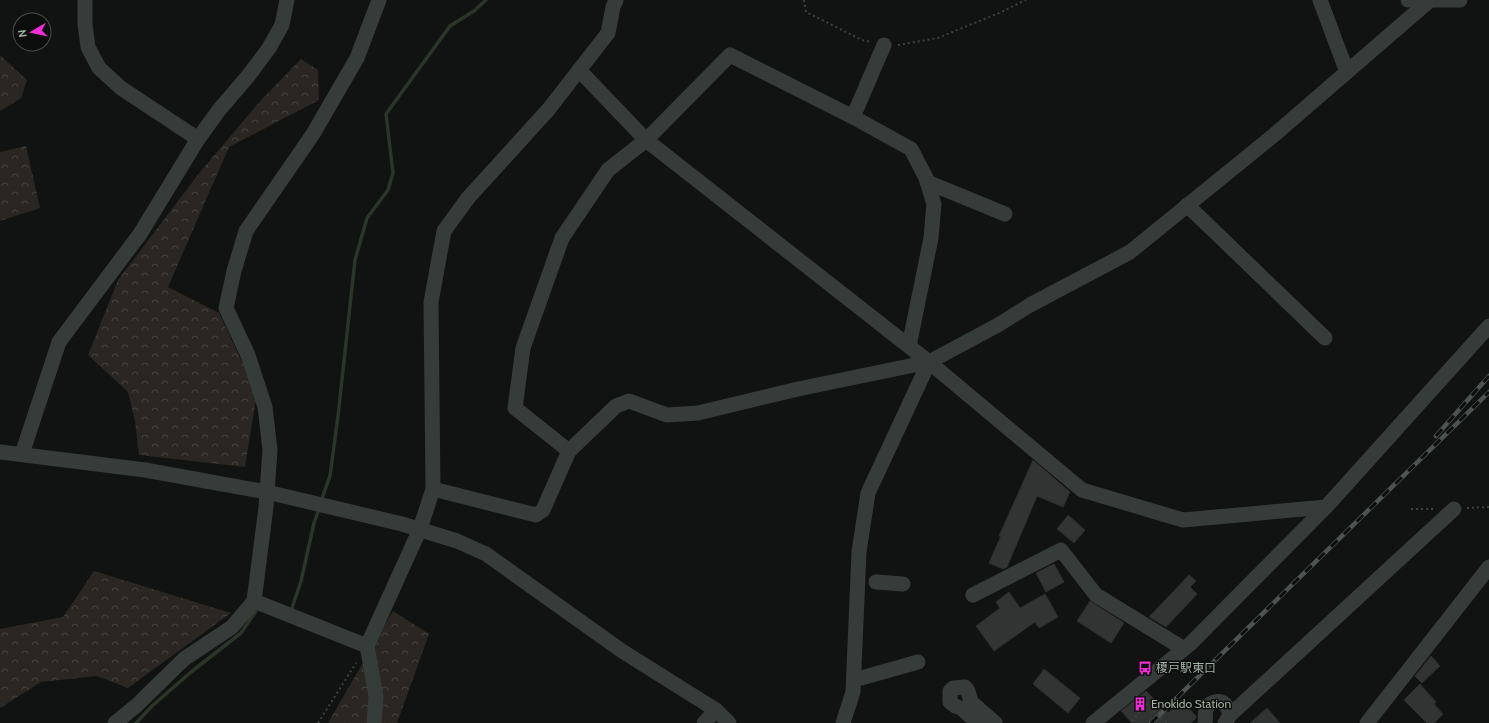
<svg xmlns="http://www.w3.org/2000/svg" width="1489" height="723" viewBox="0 0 1489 723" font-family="Cabin,'Noto Sans JP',sans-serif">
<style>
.forest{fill:url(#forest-crowns)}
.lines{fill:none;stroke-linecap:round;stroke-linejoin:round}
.stream{stroke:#293628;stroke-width:3.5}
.building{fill:#313432;stroke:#2b2e2c}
.path{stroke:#3c433d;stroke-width:2;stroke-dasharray:2 3;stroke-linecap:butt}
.minor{stroke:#363c39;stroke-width:15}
.rail-casing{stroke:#4c544f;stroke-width:4.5}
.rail{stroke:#0c0d0d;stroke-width:3;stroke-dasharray:9;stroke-linecap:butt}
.path-bridge{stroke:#3c433d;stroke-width:2;stroke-dasharray:2 3;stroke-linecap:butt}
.labels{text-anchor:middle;stroke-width:3;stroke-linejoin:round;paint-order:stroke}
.poi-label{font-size:12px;fill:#a2b3a5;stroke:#0c0d0d;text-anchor:start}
</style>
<defs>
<pattern id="forest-crowns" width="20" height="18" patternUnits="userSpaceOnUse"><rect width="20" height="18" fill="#2a2621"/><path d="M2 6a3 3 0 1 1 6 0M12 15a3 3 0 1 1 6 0" fill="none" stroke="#46433e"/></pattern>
</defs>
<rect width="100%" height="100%" fill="#111212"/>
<g class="forest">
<polygon points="0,55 27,80 21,98 0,111"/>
<polygon points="301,59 318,70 319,100 229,147 168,287 219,313 257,393 245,467 139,455 135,421 128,392 88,355 118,280 200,172 261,100"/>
<polygon points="26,146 40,208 0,221 0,152"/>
<polygon points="94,571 231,613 128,688 97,676 41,682 0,708 0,629 63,617"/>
<polygon points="393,611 429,634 397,723 328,723"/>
</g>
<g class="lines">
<g class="stream">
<polyline points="321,501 330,476 338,416 355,260 367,218 388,190 393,173 386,114 450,26 474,11 486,0"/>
<polyline points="291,611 301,581 314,523 319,509"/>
<polyline points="136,723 152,706 191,672 241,633 258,608"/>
</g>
</g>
<g class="building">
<polygon points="1033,460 1070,492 1063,507 1037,496 1007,567 1003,569 989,563 1001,536 999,536"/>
<polygon points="1068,515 1085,530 1074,543 1057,529"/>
<polygon points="1054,564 1064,582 1046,592 1036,573"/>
<polygon points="1189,575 1196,581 1190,587 1197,594 1166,627 1151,618 1149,617"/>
<polygon points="1009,592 1020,608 1045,594 1058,617 1039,628 1035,622 994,651 976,626 1000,608 996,602"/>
<polygon points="1090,601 1124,623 1111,643 1077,621"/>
<polygon points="1431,656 1440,666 1422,683 1415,676"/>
<polygon points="1044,669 1080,698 1068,713 1033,684"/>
<polygon points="1420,684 1436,702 1434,704 1443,714 1434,723 1427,723 1404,700"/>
<polygon points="1146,691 1168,713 1181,700 1196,716 1196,718 1191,723 1132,723 1121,711"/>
<polygon points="1267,708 1280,723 1250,723"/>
</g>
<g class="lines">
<g class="path">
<polyline points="804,0 806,12 862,40 872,42"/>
<polyline points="898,45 938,38 999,13 1026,0"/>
<polyline points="1467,508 1489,507"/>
<polyline points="1411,509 1434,509"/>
<polyline points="1132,721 1146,704"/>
<polyline points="318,723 356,663"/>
<polyline points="1166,723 1167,723"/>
</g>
<g class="minor">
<polyline points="85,0 85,24 88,47 99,68 121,88 198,139"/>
<polyline points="1320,0 1347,72"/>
<polyline points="1408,0 1460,0"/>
<polyline points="884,45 853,117 911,149 926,178 934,204 931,238 909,346"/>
<polyline points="579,70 646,140 929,362 1082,490 1183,520 1326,507"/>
<polyline points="927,182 1005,214"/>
<polyline points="1187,205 1325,338"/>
<polyline points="569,451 515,408 523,348 562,238 608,170 646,140 730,55 853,117"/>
<polyline points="0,452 145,470 267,492 402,524 457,541 486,554 622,651 716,710 729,723"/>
<polyline points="22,454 59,342 140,234 198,139 219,110 249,75 269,48 282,25 287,0"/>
<polyline points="433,489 536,515 543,510 569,451 616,406 629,401 667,415 698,413 798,389 929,362 998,325 1030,305 1130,252 1274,135 1429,1"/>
<polyline points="876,582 903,584"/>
<polyline points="973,595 1061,550 1096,595 1184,649"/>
<polyline points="254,601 367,646"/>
<polyline points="854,680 918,662"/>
<polyline points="1230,715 1454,509"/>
<polyline points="115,723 137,705 184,659 232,627 254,601 266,507 270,450 265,407 248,355 226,308 234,271 246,231 313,134 357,58 379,0"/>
<polyline points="374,723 376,696 367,646 420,529 433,489 431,302 444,231 468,198 548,110 608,33 613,7 616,0"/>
<polyline points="704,723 716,710"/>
<polyline points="843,723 853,692 859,552 868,493 929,362"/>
<polyline points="978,723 961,708 955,706 950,702 950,691 953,688 965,687 968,691 971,702 995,723"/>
<polyline points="1093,723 1190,644 1326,507 1489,326"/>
<path d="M1205 723C1206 718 1204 712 1207 707 1211 701 1222 699 1226 706 1228 708 1229 712 1230 715L1225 723"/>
<polyline points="1367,723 1489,567"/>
</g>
<g class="rail-casing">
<g id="rail">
<polyline points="1436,436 1489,376"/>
<polyline points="1151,723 1489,392"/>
</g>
</g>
<use href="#rail" class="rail"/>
<polyline class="path-bridge" points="1146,704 1167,723"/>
</g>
<defs>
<g id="bus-bare" transform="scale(1.08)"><path d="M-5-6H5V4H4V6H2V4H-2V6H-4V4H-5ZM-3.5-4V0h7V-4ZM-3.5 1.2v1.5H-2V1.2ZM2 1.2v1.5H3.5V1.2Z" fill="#f02cd6" stroke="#0c0d0d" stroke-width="2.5" paint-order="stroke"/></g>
<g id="building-bare" transform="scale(1.08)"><path d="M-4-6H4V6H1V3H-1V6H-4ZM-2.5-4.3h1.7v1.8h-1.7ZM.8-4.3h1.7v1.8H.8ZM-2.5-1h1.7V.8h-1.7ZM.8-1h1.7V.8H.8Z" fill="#f02cd6" stroke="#0c0d0d" stroke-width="2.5" paint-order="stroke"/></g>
</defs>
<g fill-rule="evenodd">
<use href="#bus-bare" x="1145" y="668"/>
<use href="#building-bare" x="1140" y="704"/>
</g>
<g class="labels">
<g class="poi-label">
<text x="1156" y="672">榎戸駅東口</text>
<text x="1151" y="708">Enokido Station</text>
</g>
</g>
<g transform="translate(32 32) rotate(261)"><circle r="19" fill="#0c0d0d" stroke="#484f4a"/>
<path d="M0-3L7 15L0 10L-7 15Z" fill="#f02cd6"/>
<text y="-6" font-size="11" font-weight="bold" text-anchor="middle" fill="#a2b3a5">N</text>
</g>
</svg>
